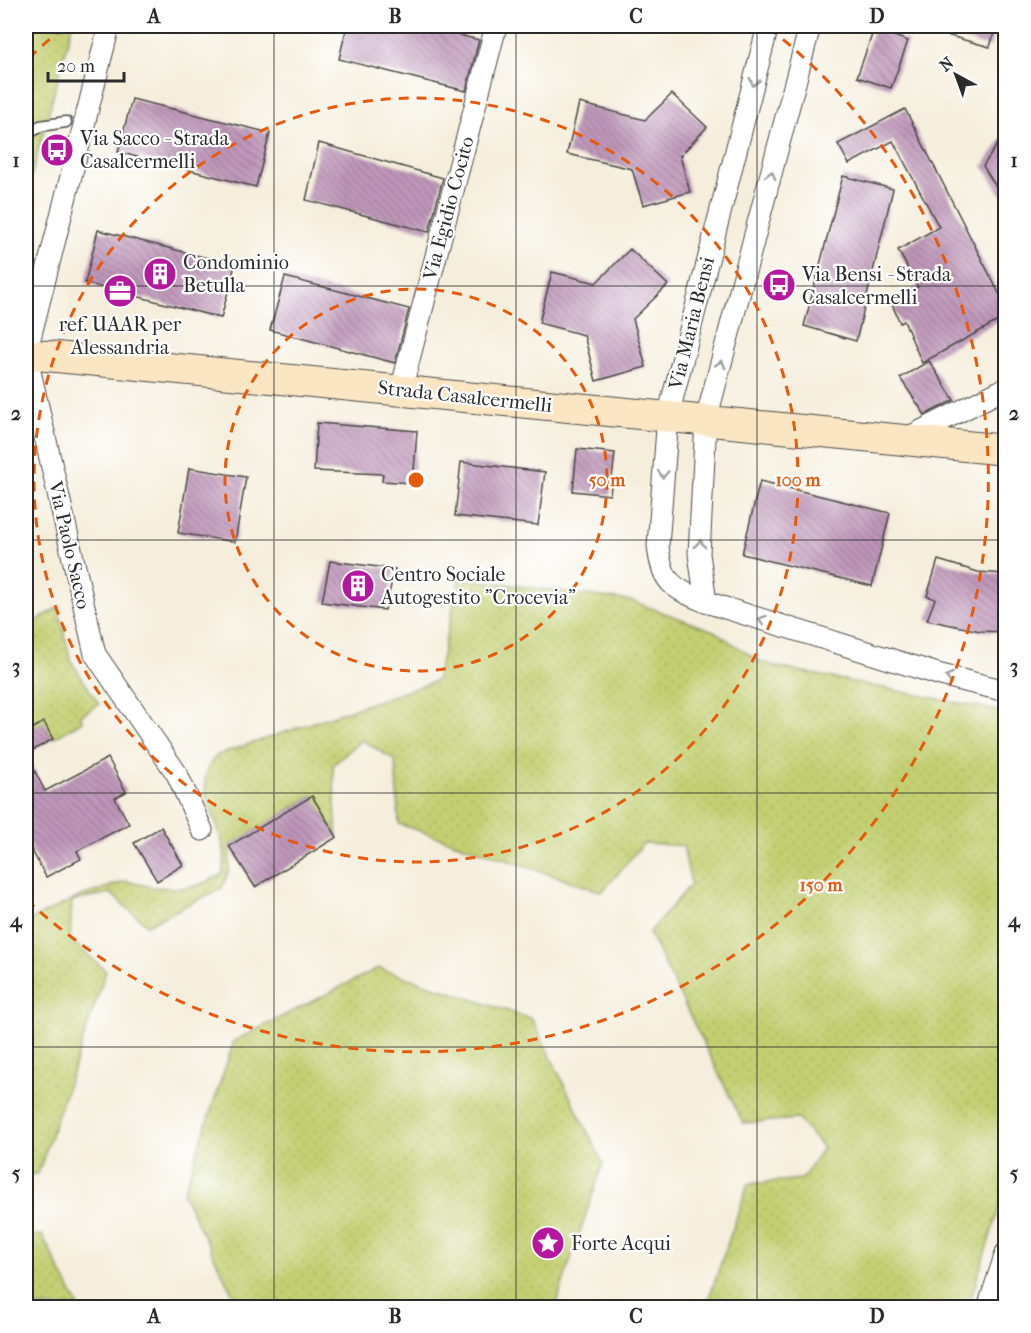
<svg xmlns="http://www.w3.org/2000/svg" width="1031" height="1333" viewBox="0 0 1031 1333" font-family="'IM FELL French Canon',serif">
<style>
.grass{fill:url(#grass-dots);stroke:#767d4e;stroke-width:1.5}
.building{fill:url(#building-back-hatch)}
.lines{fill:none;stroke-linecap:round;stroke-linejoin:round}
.service-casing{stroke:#494846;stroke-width:13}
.minor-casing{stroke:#494846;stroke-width:23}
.secondary-casing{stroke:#494846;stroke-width:32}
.service{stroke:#fff;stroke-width:10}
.minor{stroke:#fff;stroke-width:21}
.secondary{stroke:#fbe6c4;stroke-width:30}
.oneway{stroke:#a0a0a0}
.grid{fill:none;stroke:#2b2b2b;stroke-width:1.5;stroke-opacity:0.55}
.ring{fill:none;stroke:#e8590c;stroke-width:3;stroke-dasharray:10 8}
.labels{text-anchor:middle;stroke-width:4.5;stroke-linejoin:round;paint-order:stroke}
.poi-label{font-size:20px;fill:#2b2b2b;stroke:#fff;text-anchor:start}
.street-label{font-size:20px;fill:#2b2b2b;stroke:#fff}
.centre{fill:#e8590c;stroke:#fff;stroke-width:3}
.ring-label{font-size:18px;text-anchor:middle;font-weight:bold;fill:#e8590c;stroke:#fff;stroke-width:4.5;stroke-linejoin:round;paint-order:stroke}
.neatline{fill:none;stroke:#2b2b2b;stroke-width:2}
.grid-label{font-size:20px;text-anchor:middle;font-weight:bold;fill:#2b2b2b}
</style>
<defs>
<pattern id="grass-dots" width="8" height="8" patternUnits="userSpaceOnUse" patternTransform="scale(1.5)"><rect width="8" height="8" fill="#c2cf71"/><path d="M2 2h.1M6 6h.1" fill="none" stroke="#a7b262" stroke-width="1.8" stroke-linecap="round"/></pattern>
<pattern id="building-back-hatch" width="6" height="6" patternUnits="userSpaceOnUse" patternTransform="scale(1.5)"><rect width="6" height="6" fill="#bf97ba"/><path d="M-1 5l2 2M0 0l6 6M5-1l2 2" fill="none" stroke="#9b7b97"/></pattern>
</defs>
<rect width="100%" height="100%" fill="#fff"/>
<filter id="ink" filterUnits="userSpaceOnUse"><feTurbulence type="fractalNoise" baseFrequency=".0167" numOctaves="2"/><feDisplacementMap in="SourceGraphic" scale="12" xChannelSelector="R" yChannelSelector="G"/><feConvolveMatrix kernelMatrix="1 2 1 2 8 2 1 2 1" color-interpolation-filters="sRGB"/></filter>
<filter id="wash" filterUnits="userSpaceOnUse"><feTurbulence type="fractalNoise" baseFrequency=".008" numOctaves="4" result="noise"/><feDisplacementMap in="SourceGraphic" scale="24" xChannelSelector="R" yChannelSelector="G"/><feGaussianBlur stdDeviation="1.35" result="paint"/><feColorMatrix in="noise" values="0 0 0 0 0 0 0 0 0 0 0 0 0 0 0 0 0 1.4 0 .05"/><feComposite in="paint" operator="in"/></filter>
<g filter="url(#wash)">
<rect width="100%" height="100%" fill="#f5eedc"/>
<g class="grass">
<polygon points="26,26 72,26 31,178 26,188"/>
<path d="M460 578 632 601 714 631 759 661 778 667 1005 712V1190L968 1307H706L748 1184 802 1179 823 1148 798 1119 743 1123 649 933 691 884 683 846 644 843 602 892 399 824 395 760 362 740 333 765 337 837 312 796 230 846 229 870 222 888 147 925 110 893 72 901 70 939 106 971 38 1174 26 1175V913L30 920 79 897 126 881 152 887 182 888 199 885 221 875C239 836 181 790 217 755L436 681Z"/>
<polygon points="58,607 71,661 99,704 80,716 83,721 53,739 44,723 26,732 26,628"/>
<polygon points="378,968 532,1019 603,1163 555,1307 239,1307 183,1194 234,1041"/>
<polygon points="42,1235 79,1307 26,1307 26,1236"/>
</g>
<g id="blocks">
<g class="building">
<polygon points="347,26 423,26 479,40 466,91 339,59"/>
<polygon points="936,26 996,26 990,47 935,32"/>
<polygon points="874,29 908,41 891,88 857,77"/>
<polygon points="672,94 707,127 680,156 690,192 643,205 632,169 567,154 579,103 645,120"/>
<polygon points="132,99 270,133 256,187 118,152"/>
<polygon points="905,109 1005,305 1005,317 922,363 904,321 900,323 891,302 918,287 898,250 939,227 893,141 849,164 838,144"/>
<polygon points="1005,133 1005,201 983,166"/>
<polygon points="319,143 443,178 429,232 306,200"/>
<polygon points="843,176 893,189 856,341 804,326"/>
<polygon points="98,230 235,265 221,318 85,283"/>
<polygon points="630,249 668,285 633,319 646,367 596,381 584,335 539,323 552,272 596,283"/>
<polygon points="285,277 409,309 395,363 270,330"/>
<polygon points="929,361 954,400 925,415 900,378"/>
<polygon points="317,423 417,431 413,483 382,481 383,474 314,471"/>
<polygon points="577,449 615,453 610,495 573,491"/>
<polygon points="461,462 545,472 538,525 455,516"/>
<polygon points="189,468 246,477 235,542 178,533"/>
<polygon points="760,481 890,513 872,586 742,554"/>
<polygon points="938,560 978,572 1005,574 1005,632 980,631 927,620 935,599 927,596"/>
<polygon points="330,561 395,569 385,610 322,602"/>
<polygon points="44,722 53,739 26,754 45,791 108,758 126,792 115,798 129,824 77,851 81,859 46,877 26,839 26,732"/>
<polygon points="312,796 337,837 255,887 229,846"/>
<polygon points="161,827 183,865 157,881 134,843"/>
</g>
</g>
</g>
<g filter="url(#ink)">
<use href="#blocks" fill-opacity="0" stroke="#494846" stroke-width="1.5"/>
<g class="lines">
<g class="service-casing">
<polyline id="service" points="26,136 40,126 66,122"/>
</g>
<g class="minor-casing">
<g id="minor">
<polyline points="109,26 26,354 95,654 177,774 202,830"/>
<path d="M768 26 668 416 658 546C662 584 673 588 706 602L941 675 1006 691"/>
<polyline points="401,390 496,26"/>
<polyline points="905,439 1006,388"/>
<polyline points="706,602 699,554 706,420 810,26"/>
<polyline points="988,1308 1006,1253"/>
</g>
</g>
<g class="secondary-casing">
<polyline id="secondary" points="26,354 1006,450"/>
</g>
<use href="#service" class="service"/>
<use href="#minor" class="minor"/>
<use href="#secondary" class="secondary"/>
</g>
<defs><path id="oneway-chevron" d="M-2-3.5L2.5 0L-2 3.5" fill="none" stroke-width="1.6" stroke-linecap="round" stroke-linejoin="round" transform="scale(1.5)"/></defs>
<g class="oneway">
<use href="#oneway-chevron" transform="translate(754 82) rotate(104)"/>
<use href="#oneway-chevron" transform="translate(771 175) rotate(-75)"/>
<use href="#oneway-chevron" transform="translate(721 364) rotate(-75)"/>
<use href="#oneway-chevron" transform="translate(663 474) rotate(94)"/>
<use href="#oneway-chevron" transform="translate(700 544) rotate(-87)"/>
<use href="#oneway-chevron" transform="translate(762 620) rotate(-162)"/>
<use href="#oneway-chevron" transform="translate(949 677) rotate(-165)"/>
</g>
</g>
<path class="grid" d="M274 26V1308M516 26V1308M757 26V1308M26 286H1006M26 540H1006M26 793H1006M26 1047H1006"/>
<g class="ring">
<circle cx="416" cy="480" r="191"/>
<circle cx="416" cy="480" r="382"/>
<path d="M29 58A573 573 0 0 1 63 28M769 28A573 573 0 1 1 29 902"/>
</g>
<defs>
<g id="bus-disc" transform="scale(1.725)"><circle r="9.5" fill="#b5179e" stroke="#fff"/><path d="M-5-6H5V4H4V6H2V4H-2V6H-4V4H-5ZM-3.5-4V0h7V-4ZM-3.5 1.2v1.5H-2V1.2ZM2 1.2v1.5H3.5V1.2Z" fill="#fff"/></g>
<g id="building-disc" transform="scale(1.725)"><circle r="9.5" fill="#b5179e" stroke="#fff"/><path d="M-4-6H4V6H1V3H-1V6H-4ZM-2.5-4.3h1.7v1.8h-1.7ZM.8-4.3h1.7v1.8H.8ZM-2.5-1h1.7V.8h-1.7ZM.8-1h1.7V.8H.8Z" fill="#fff"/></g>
<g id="office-disc" transform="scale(1.725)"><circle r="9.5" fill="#b5179e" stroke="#fff"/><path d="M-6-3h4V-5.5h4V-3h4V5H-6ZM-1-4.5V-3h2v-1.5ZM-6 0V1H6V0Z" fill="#fff"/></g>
<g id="sight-disc" transform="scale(1.725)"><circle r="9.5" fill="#b5179e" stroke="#fff"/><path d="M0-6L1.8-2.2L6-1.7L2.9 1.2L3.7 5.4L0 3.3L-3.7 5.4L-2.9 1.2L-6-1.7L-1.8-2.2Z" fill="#fff"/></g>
</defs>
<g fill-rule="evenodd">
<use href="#bus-disc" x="57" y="150"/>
<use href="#building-disc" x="160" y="274"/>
<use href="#bus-disc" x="779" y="285"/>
<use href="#office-disc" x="120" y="291"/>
<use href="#building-disc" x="358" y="586"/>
<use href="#sight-disc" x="548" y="1243"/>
</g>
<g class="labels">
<g class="poi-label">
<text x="80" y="145">Via Sacco - Strada<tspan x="80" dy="23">Casalcermelli</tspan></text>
<text x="183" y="269">Condominio<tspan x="183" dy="23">Betulla</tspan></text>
<text x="802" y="281">Via Bensi - Strada<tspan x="802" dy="23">Casalcermelli</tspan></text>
<text x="120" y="331" text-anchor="middle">ref. UAAR per<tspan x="120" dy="23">Alessandria</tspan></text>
<text x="381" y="581">Centro Sociale<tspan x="381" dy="23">Autogestito "Crocevia"</tspan></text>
<text x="571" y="1250">Forte Acqui</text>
</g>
<g class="street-label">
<text transform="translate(448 208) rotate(-75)" y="7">Via Egidio Cocito</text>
<text transform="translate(691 323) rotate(-76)" y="7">Via Maria Bensi</text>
<text transform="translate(465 396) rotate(6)" y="7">Strada Casalcermelli</text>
<text transform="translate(70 545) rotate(77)" y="7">Via Paolo Sacco</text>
</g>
</g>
<circle cx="416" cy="480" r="9" class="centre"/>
<g class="ring-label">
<text x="607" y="486">50 m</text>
<text x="798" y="486">100 m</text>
<text x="821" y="891">150 m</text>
</g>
<rect width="1031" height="1333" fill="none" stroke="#fff" stroke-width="66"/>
<g transform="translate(956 75) rotate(319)" stroke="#ffffff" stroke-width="4.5" paint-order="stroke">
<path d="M0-4.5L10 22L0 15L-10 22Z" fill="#2b2b2b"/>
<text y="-9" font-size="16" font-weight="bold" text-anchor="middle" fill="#2b2b2b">N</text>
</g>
<path d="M48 72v9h76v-9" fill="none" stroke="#2b2b2b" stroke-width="3"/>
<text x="57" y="72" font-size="18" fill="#2b2b2b" stroke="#ffffff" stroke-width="4.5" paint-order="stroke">20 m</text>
<rect x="33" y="33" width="965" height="1267" class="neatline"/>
<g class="grid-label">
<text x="154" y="23">A</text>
<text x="395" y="23">B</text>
<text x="636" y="23">C</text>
<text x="877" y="23">D</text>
<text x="16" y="167">1</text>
<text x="1014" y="167">1</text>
<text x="16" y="420">2</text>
<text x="1014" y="420">2</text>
<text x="16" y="673">3</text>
<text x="1014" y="673">3</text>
<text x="16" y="927">4</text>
<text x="1014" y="927">4</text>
<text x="16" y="1180">5</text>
<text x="1014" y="1180">5</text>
<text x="154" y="1323">A</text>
<text x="395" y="1323">B</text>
<text x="636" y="1323">C</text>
<text x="877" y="1323">D</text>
</g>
</svg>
